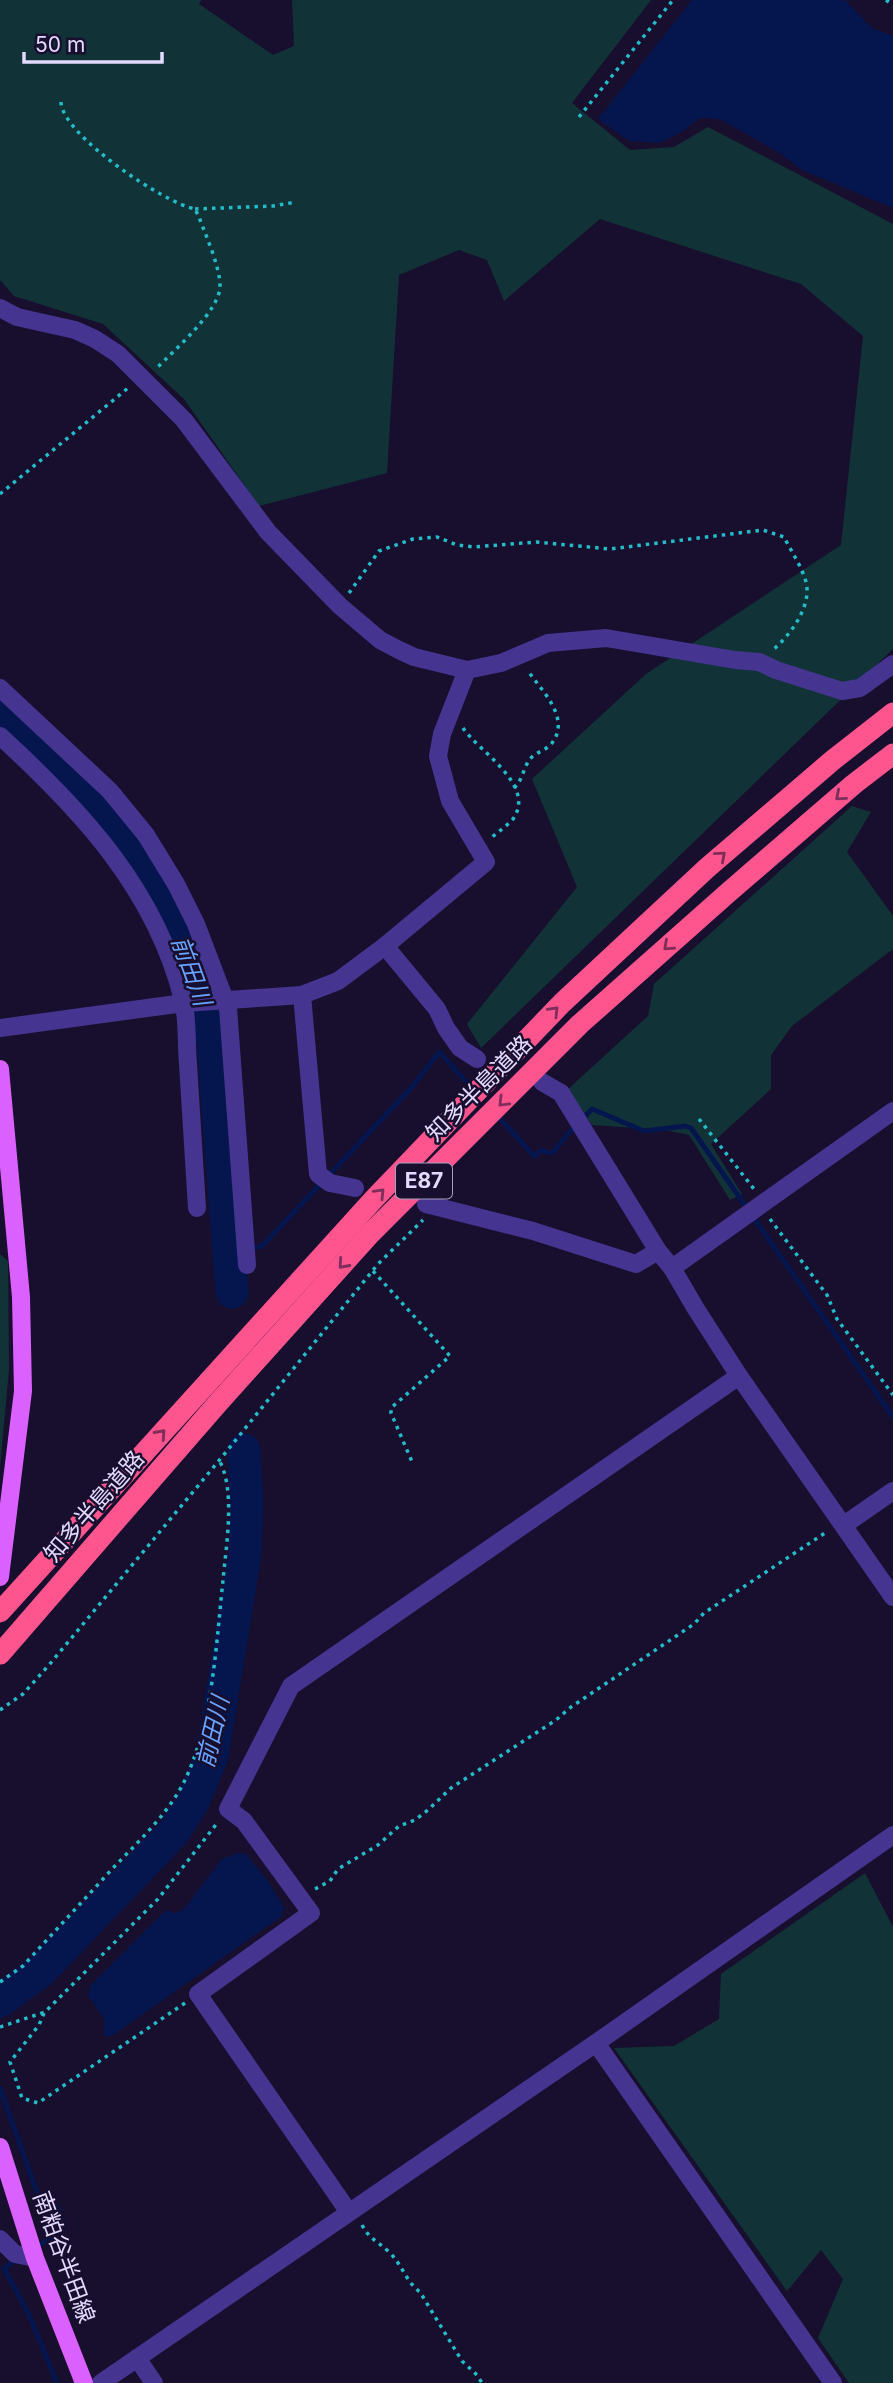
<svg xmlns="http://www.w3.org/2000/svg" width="893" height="2383" viewBox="0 0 893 2383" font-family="Inter,'Noto Sans JP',sans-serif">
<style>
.green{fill:#113337}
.water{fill:#05164f}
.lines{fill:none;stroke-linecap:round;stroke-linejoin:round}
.stream{stroke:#05164f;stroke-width:5}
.river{stroke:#05164f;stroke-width:33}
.path{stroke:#24bcc9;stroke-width:3.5;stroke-dasharray:3.5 5;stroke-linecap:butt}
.minor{stroke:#453590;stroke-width:18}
.major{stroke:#da61ff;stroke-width:18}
.highway{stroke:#ff558f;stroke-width:21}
.oneway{stroke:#802e59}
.labels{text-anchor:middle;stroke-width:5;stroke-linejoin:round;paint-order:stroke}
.shield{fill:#180e2d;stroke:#a69dc0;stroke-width:2}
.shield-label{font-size:21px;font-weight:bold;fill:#e3daff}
.street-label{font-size:23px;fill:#e3daff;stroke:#180e2d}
.water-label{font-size:24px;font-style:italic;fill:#68a4ff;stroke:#180e2d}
</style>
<rect width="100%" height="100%" fill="#180e2d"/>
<g class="green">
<polygon points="0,0 201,0 199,4 273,55 294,46 292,0 651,0 572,103 630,150 674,147 708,127 893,224 893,649 481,1048 467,1024 577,887 532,779 646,674 841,545 863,336 801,284 600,219 504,301 487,260 459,250 399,275 387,473 259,506 184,399 103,324 14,296 0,280"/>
<polygon points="852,806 871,812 847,852 893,916 893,949 792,1026 771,1055 771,1089 711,1144 742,1194 730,1200 689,1135 666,1130 592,1125 567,1090 648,1016 654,984"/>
<polygon points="0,1254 8,1261 9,1369 0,1468"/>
<polygon points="865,1873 893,1927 893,2383 849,2383 818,2338 843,2279 821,2250 787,2291 614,2048 674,2046 719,2019 721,1974"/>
</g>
<g class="water">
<polygon points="692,0 845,0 872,28 893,36 893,208 802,170 778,152 720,119 700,118 682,132 659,143 629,141 598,119"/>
<polygon points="237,1853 246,1854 268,1881 284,1908 282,1916 112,2036 104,2036 104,2019 88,1995 90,1986 166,1910 174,1913 183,1910 222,1859"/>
</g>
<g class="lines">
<g class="stream">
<path d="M495 1113 534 1156 542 1150 550 1153 555 1151C560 1140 582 1120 592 1109L644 1131 685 1126 691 1128 893 1417"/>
<polyline points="253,1248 262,1246 413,1086 439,1052 472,1088"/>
<polyline points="0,2088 44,2212 57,2206 64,2225 61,2231 35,2248"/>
<polyline points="18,2259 4,2268 30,2317 57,2383"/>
</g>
<g class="river">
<polyline points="0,713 73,780 106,815 135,853 182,937 202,993 213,1042 232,1292"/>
<polyline points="0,2001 41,1971 173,1833 193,1802 212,1756 245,1554 247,1505 244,1450"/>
</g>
<g class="path">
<polyline points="886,0 893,5"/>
<path d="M61 102C62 135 164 203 195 209L199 217C206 236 220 267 220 286 220 311 174 350 157 368"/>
<polyline points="579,117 673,0"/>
<polyline points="195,209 273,206 296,202"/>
<polyline points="0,494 128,388"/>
<path d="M349 593 379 551 413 539 437 537 457 545 474 547 536 542 610 549 763 530 784 537C791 551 802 567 806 582 812 606 791 634 774 649"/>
<path d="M463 728C478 751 537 785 513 819 507 826 499 831 492 837"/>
<path d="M514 788C523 780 523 768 530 759 536 752 547 750 552 743 571 718 542 691 528 671"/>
<polyline points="699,1119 754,1189"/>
<polyline points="770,1219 827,1295 837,1319 893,1395"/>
<polyline points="373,1271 450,1356 391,1408 391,1413 413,1464"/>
<polyline points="0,1710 23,1694 49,1665 222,1457 378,1264 423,1220"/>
<polyline points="315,1889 330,1881 338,1869 378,1845 399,1826 415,1820 428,1810 451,1788 556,1720 571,1707 694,1624 704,1613 828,1531"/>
<path d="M0 1982 23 1966C53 1933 83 1901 113 1868 138 1842 167 1815 184 1782 213 1723 216 1645 223 1580 226 1546 236 1490 219 1460"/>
<polyline points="44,2013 39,2025 10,2062 22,2098 38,2103 185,2003"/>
<polyline points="0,2027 45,2012 158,1899 218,1822"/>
<path d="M362 2225C370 2240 378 2241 389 2252 402 2264 406 2282 420 2292L462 2361 477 2375 482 2383"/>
</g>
<g class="minor">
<polyline points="0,308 17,317 75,330 95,339 118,354 184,420 268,532 340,606 380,640 399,650 414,657 467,670 501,663 548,643 606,638 735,660 759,662 776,670 842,691 860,688 893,664"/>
<polyline points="0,688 110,791 146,835 176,884 196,924 228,1008 247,1265"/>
<path d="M0 736C81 810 156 890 183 1000 188 1020 186 1043 188 1064 191 1112 194 1160 197 1208"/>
<polyline points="385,946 437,1009 446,1028 460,1048 477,1059"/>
<polyline points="302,995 318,1174 330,1183 355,1188"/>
<polyline points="0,1028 184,1003 302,995 338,981 385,946 486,862 450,801 438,756 442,734 467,670"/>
<polyline points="542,1082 561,1093 658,1251 672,1268 696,1309 739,1376 893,1597"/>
<polyline points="426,1204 533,1231 636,1264 658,1251"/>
<polyline points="672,1268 893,1111"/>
<polyline points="844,1525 893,1491"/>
<polyline points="596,2043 833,2383"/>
<polyline points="348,2211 198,1994 311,1913 244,1821 228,1809 291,1686 739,1376"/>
<polyline points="0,2239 15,2254 35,2258"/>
<polyline points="137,2358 154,2383"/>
<polyline points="101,2383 596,2043 893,1835"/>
</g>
<g class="major">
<polyline points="0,1069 21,1297 23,1391 0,1577"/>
<polyline points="0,2147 35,2258 84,2383"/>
</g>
<g class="highway">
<polyline points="0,1612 373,1200 562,1003 707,868 833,760 893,713"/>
<polyline points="0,1654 218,1403 370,1234 580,1024 730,891 854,784 893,754"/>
</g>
</g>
<defs><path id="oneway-chevron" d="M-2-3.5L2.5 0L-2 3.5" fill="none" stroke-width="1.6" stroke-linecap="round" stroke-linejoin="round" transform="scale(1.75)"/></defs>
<g class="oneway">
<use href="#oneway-chevron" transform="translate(840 796) rotate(139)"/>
<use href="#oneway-chevron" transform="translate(721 856) rotate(-41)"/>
<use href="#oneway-chevron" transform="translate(668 946) rotate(138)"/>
<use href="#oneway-chevron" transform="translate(554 1011) rotate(-46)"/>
<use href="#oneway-chevron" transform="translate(503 1102) rotate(135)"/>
<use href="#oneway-chevron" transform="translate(380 1193) rotate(-46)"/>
<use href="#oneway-chevron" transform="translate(343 1264) rotate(132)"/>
<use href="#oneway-chevron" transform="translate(161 1434) rotate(-48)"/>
</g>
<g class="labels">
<rect class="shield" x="396" y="1163.5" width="56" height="35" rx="5"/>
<g class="shield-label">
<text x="424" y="1188">E87</text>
</g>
<g class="street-label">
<text transform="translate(479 1088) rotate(-45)" y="8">知多半島道路</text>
<text transform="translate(94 1506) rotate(-49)" y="8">知多半島道路</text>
<text transform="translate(64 2257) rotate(70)" y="8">南粕谷半田線</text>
</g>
<g class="water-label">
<text transform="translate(191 971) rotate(70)" y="8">前田川</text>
<text transform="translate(213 1732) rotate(-77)" y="8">前田川</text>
</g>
</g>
<path d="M24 52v10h138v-10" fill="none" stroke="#e3daff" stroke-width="3.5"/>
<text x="35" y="52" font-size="21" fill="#e3daff" stroke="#180e2d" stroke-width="5" paint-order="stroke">50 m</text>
</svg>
